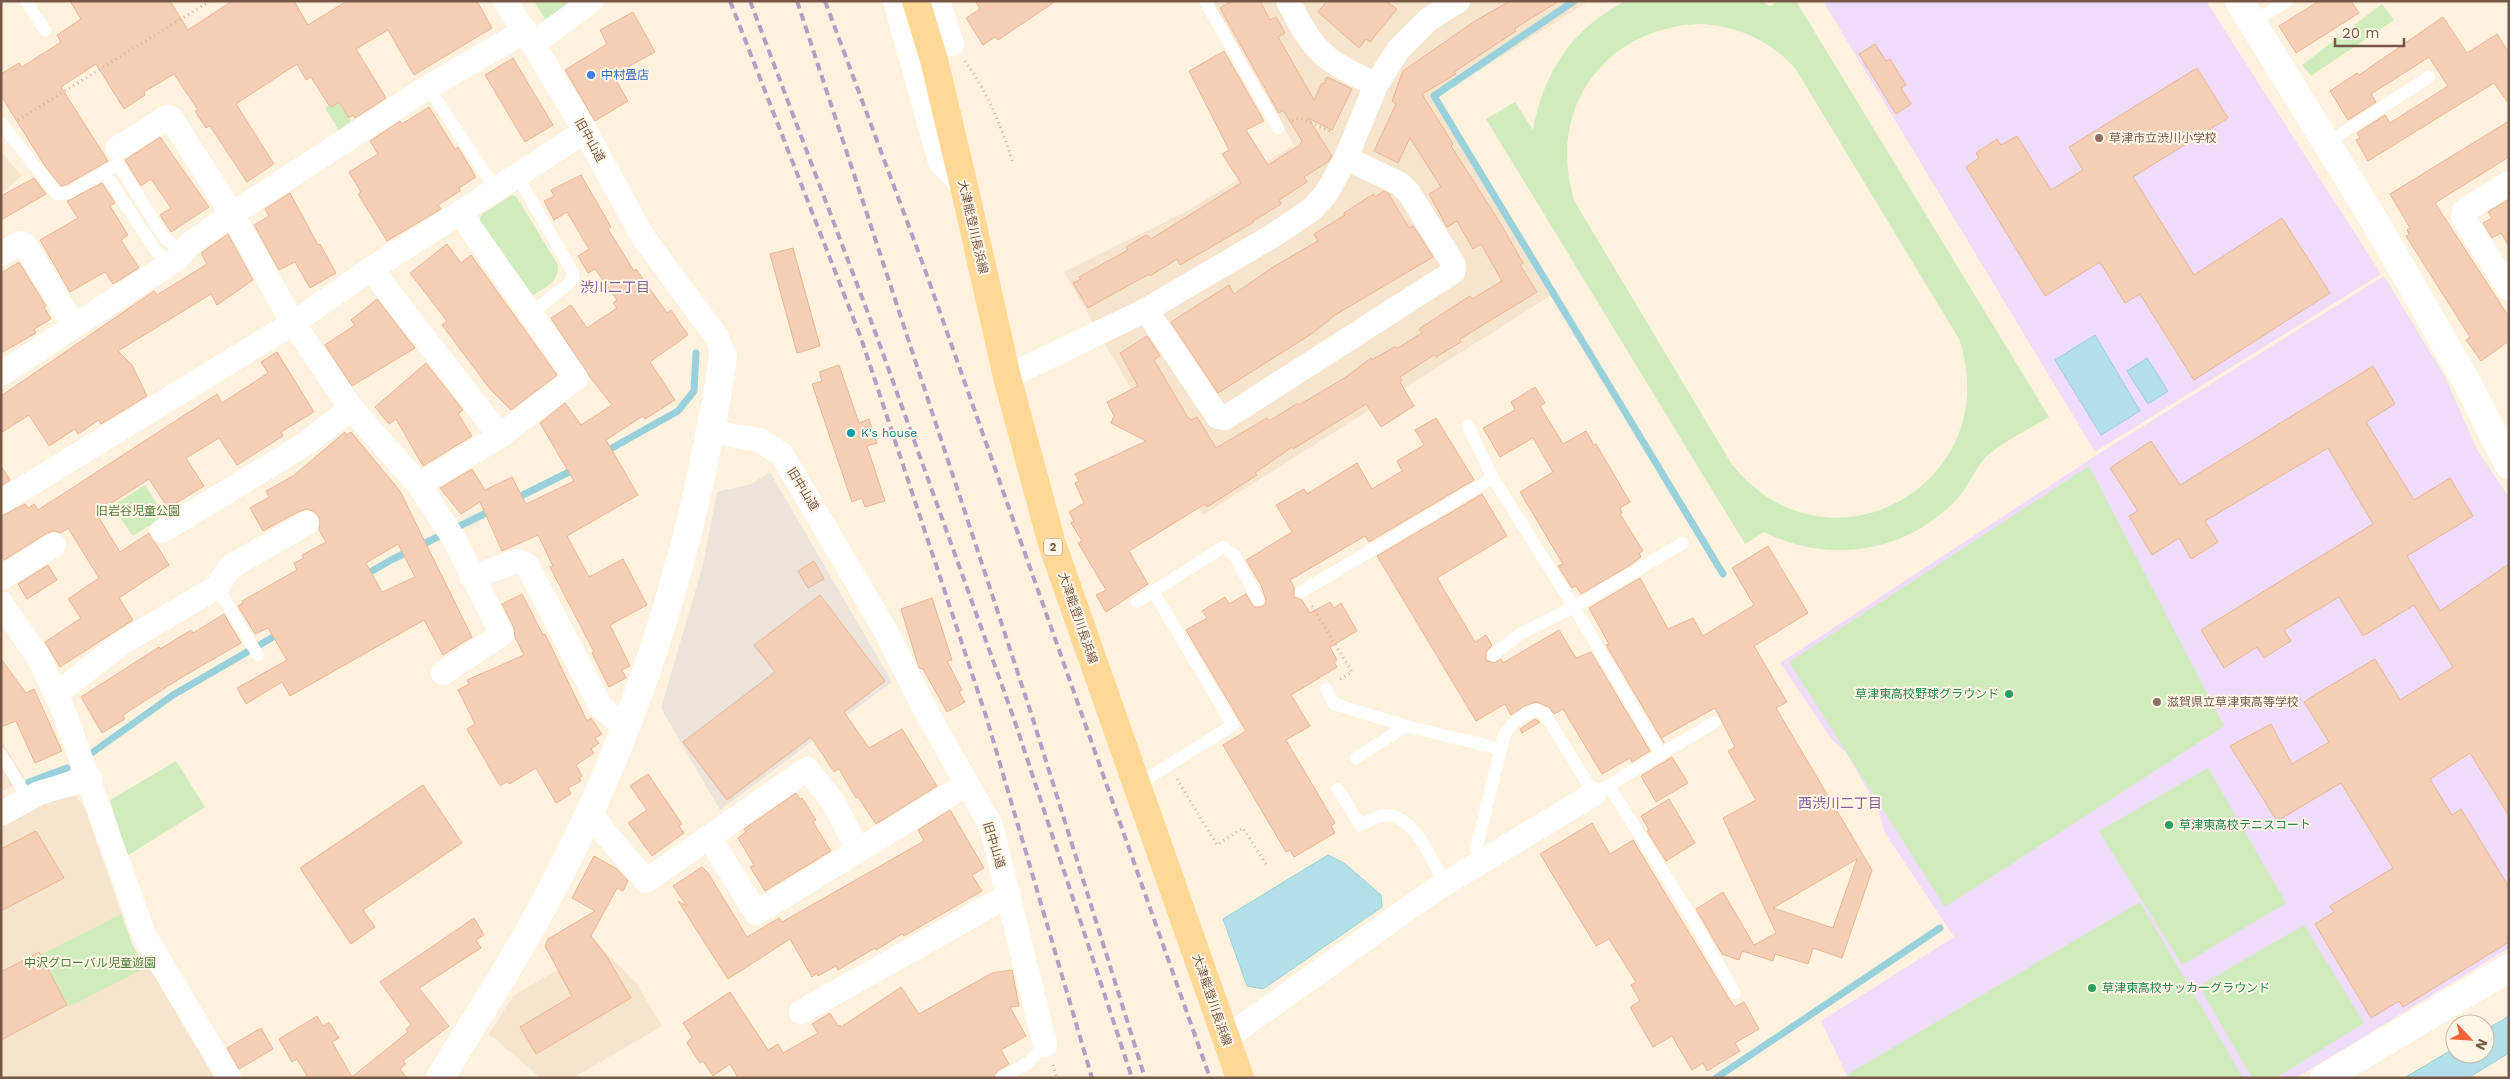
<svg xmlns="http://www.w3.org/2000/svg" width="2510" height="1079" viewBox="0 0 2510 1079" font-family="'Work Sans','Noto Sans JP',sans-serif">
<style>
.residential{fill:#f6e4cd}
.industrial{fill:#ece3db}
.education{fill:#efdcfa}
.green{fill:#d0ecbd;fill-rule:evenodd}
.water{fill:#b3e0e8;stroke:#98d0db}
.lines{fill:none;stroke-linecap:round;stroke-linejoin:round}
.stream{stroke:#98d0db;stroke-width:7}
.building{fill:#f5cfb5;stroke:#e9b594;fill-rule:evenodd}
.path{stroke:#d9b299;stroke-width:3;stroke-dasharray:1 4;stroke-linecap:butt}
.service{stroke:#fff;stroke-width:12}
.minor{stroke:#fff;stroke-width:24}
.tertiary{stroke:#fff;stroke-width:28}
.primary{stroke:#ffd895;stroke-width:28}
.rail{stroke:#b49ec7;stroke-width:4;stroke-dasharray:8 5;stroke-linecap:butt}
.shop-dot{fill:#3f7fe0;stroke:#fff6e7;stroke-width:2}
.education-dot{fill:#8d6e63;stroke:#fff6e7;stroke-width:2}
.culture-dot{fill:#0f9aa8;stroke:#fff6e7;stroke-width:2}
.leisure-dot{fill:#2e9e5b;stroke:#fff6e7;stroke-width:2}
.labels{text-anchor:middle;stroke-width:4;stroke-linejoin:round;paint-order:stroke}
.shield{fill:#fff6e7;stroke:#9f8776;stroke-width:1}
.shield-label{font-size:11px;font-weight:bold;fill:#765745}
.shop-label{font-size:12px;fill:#366cbe;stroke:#fff6e7;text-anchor:start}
.education-label{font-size:12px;fill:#785e54;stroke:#fff6e7;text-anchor:start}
.street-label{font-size:12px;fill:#765745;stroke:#fff6e7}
.culture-label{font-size:12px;fill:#0d838f;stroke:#fff6e7;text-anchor:start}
.park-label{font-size:12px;fill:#4f7c3c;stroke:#fff6e7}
.leisure-label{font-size:12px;fill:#27864d;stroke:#fff6e7;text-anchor:start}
.neighbourhood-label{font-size:14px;fill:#87609a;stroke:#fff6e7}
</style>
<rect width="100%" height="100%" fill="#fef2df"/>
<g class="residential">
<polygon points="1213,1 1589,1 1437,97 1432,98 1550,296 1203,515 1064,272 1189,210 1294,145"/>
<polygon points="1,152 22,176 1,194"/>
<polygon points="1,741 25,779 1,792"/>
<polygon points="76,796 85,809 132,944 145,967 150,965 216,1078 1,1078 1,824 45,801"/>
<polygon points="599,945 637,984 662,1026 573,1078 541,1078 489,1034 513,996"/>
</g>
<polygon class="industrial" points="770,472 892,682 720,810 661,708 703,565 717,492 751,484"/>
<g class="education">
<polygon points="1823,1 2206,1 2381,274 2095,452"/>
<polygon points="2384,276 2444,375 2478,451 2509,497 2509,948 2296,1078 1848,1078 1821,1021 1954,937 1885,833 1877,807 1847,754 1832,740 1780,663 2095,456"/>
</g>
<g class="green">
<polygon points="534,1 576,1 553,18 545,19"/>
<path d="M1626 1H1760L1770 6 1778 1H1796L2049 417C2029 429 2006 440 1988 455 1979 462 1968 487 1958 498 1907 553 1830 565 1764 532L1745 544 1486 119 1515 102 1533 130C1543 73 1573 27 1626 1ZM1700 24C1738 26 1769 40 1795 68L1959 339C2008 485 1826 585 1731 463L1575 202C1545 111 1604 27 1700 24Z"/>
<polygon points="2382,4 2394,20 2311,76 2302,65"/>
<polygon points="339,103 351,121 339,130 325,108 329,105 332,107"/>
<path d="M512 195 516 196 558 265C559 283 545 287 532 296L477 227 482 214Z"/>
<polygon points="2089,466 2224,726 1945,907 1789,662"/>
<polygon points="145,485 165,516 133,536 112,506"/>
<polygon points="176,761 205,807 127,856 110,800"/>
<polygon points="2208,768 2286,903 2182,965 2099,831"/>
<polygon points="2140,902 2243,1078 1850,1078 1848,1074"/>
<polygon points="121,914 132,944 145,968 69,1007 41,955"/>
<polygon points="2304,925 2364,1023 2276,1078 2252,1078 2199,986"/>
</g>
<g class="water">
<polygon points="2095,335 2140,411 2101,435 2055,360"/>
<polygon points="2147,358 2168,391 2148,404 2127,371"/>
<polygon points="1328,855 1344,863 1381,895 1382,907 1263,989 1247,986 1223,919"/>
<polygon points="2509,1016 2509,1053 2468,1078 2404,1078 2455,1048 2455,1054 2485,1054 2485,1030"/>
</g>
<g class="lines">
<g class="stream">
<polyline points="1574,1 1434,96 1723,574"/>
<polyline points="603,453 678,411 694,391 696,353"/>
<polyline points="515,499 577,468"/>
<polyline points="363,576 393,559 492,510"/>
<polyline points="93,752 173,695 280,633"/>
<polyline points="29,782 67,768"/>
<polyline points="1716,1078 1940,928"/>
</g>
</g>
<g class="building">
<polygon points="70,1 170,1 188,30 232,1 294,1 308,25 347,1 477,1 492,28 414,75 388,30 356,49 386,98 355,118 353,115 349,118 339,102 332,107 328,104 311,77 306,80 297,64 236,104 274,164 247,182 210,126 206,128 195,111 198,110 174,74 144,92 145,95 124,109 96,64 61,87 108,161 66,185 61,186 45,166 1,96 1,74 19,63 22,67 61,42 57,35 81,19"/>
<polygon points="975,1 1056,1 998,40 995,37 983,45 966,18 980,9"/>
<polygon points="1232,1 1260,1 1270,20 1276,17 1285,33 1278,37 1314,100 1322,83 1324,84 1327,77 1352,89 1332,130 1308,118 1332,156 1328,162 1304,177 1307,182 1279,200 1281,204 1253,221 1254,222 1180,265 1177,259 1150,276 1149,274 1088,308 1073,283 1081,279 1079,277 1128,250 1126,247 1146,235 1151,239 1241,183 1222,154 1229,150 1189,71 1224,51 1264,121 1246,130 1268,165 1300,145 1302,141 1283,110 1279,113 1220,8"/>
<polygon points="1327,1 1386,1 1397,9 1370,42 1366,39 1359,48 1318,12"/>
<polygon points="1510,1 1559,1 1514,29 1516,31 1454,72 1456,74 1422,94 1453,144 1451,146 1502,226 1523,263 1520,265 1537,292 1460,339 1461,342 1436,357 1434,355 1400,377 1402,380 1400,382 1414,406 1381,427 1366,404 1293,449 1292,447 1255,473 1257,475 1207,507 1205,504 1129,551 1148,584 1106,612 1096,595 1106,590 1078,543 1082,541 1071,523 1074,521 1069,512 1084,503 1075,483 1079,481 1075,474 1146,441 1111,423 1114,416 1107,402 1138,386 1120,353 1147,336 1160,356 1154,360 1187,416 1191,420 1197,417 1216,448 1267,418 1269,421 1298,403 1299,405 1346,377 1371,358 1372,360 1394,347 1398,348 1422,333 1419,329 1448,310 1470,296 1472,299 1502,281 1481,244 1473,249 1457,221 1447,227 1429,194 1441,187 1410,138 1398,163 1374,151 1396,104 1392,101 1403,71 1475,21"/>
<polygon points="2319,1 2351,1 2359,13 2296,53 2279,26"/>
<polygon points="633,12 655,52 613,75 628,101 595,121 565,70 607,44 600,30"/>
<polygon points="2443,17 2467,53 2497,34 2509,53 2509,104 2494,83 2368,161 2356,140 2360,138 2357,133 2385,115 2390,123 2448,86 2429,57 2371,94 2376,102 2348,120 2330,91 2357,73 2359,75"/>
<polygon points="1875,44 1886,61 1890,59 1906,85 1901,88 1911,104 1896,114 1859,54"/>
<polygon points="513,58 553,125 525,142 485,75"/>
<polygon points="2197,68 2228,118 2133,177 2194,275 2282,218 2330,293 2194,380 2140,294 2125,303 2100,262 2045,296 1966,167 1979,158 1976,153 1997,139 2001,145 2017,136 2051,190 2083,170 2069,147"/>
<polygon points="429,107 455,149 458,147 476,177 459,188 460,191 438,205 441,209 387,241 358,194 361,192 349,172 378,154 370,141 400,121 402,124"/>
<polygon points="2509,121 2509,157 2435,203 2509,317 2509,341 2481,361 2466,340 2470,337 2406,236 2409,234 2407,230 2410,228 2390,194"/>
<polygon points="160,137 209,207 171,232 160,215 171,208 151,179 141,186 125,160"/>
<polygon points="581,175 611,227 608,229 634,271 636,269 667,313 671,310 688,335 650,362 675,400 645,419 643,416 606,440 638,495 567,536 589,577 623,559 647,605 610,625 630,666 622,670 626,678 609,687 592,653 594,652 550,567 553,566 538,535 502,551 480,502 461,514 440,488 472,469 485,490 512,477 526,504 574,481 540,423 565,403 581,425 612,405 590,377 551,318 571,305 587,328 617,308 613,303 617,300 595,269 588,273 578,256 589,249 567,212 554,220 544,201 554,196 551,190"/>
<polygon points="34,178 46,194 1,220 1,196"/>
<polygon points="102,183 115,203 110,206 128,235 121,240 139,268 113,284 105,272 70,292 40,240 78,218 67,201"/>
<polygon points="1384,191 1388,193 1409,228 1413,226 1433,257 1335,315 1313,333 1218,393 1171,322 1229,285 1234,294 1273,267 1318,241 1314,234 1345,215 1344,213 1373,194 1375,197"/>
<polygon points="290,193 318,245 320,244 336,273 310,288 295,262 279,270 254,225 269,216 265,209"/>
<polygon points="2509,199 2509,246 2501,233 2492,238 2483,223 2492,218 2488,212"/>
<polygon points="228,234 253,280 217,305 211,294 118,351 132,365 147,396 101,424 99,420 78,434 75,429 49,446 29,415 1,433 1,396 154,291 157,295 207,264 201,253"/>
<polygon points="447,244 461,263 471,255 557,375 511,410 490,389 442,325 447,321 410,273"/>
<polygon points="793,248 820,346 797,353 770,254"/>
<polygon points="19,262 46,306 44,307 51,319 34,329 36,333 1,353 1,273"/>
<polygon points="377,299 415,348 352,386 325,345 355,325 351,320"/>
<polygon points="277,352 314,412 281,432 283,436 237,465 219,438 186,458 204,486 168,508 149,479 96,513 120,552 149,533 169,565 119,598 133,620 60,667 45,642 81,618 68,599 99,578 68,528 61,533 54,531 47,533 4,560 1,556 1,516 25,504 28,508 34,504 38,510 217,394 222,403 268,373 261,362"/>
<polygon points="426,363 463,410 458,414 472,436 423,466 396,419 389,424 375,407"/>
<polygon points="839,365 859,423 869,419 877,443 867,446 885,501 865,507 862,498 852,502 812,384 822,381 819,372"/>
<polygon points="2373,366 2395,404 2366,422 2414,500 2450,478 2473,516 2407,556 2440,611 2509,564 2509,816 2470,753 2430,779 2452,815 2461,809 2509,887 2509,942 2403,1007 2399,1001 2371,1018 2315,924 2334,912 2330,906 2393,868 2341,783 2277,821 2230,746 2271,724 2292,764 2329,742 2304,702 2321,691 2375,659 2400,700 2453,667 2414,605 2363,636 2339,597 2284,630 2291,641 2264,658 2257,647 2224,668 2201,630 2373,524 2328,448 2205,521 2218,542 2191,559 2179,538 2152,555 2129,516 2138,511 2110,468 2151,441 2180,485"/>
<polygon points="1535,387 1545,403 1540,406 1563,444 1586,431 1594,445 1596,444 1630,502 1620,508 1622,513 1620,514 1643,551 1639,553 1641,557 1632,564 1581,594 1576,586 1572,588 1558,566 1563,564 1520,492 1553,472 1533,438 1500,457 1483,428 1515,410 1511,402"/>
<polygon points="1436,418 1474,480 1369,542 1365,536 1290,580 1294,587 1294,597 1302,600 1310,613 1330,602 1334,608 1341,603 1357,631 1330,647 1337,660 1334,662 1337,667 1291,695 1310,726 1286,740 1335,823 1331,826 1335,833 1294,857 1290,850 1286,852 1223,745 1246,731 1186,630 1207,618 1202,611 1225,597 1229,604 1246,594 1254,607 1261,607 1265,605 1266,600 1261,585 1246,560 1292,532 1276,505 1304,489 1307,494 1357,463 1372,489 1402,471 1397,461 1424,445 1415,430"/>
<path d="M345 432 347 435 351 432 400 491 472 637 443 655 424 620 290 696 282 682 246 704 237 688 287 660 268 628 255 634 238 606 243 603 242 601 297 570 294 563 304 558 302 555 326 542 319 530V517L313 511 307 509 298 512 263 531 250 508 269 497 266 491 293 476ZM398 544 415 577 382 592 366 563Z"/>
<polygon points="1,466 10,480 1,486"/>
<polygon points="1482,494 1507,536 1437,578 1475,642 1486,635 1492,645 1486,652 1486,660 1494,663 1501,659 1503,663 1559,630 1576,658 1591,652 1650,751 1632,762 1630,758 1602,774 1563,709 1554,714 1549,707 1536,702 1524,706 1511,715 1505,704 1476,721 1377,556"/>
<path d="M1768 546 1808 613 1754 646 1787 702 1776 708 1872 870 1842 958 1813 948 1808 964 1775 954 1773 961 1742 951 1739 960 1722 954 1696 909 1723 892 1754 945 1776 933 1723 818 1756 800 1728 751 1735 747 1715 708 1661 738 1664 743 1606 645 1609 644 1589 608 1640 578 1668 629 1693 618 1703 636 1754 605 1732 568ZM1857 859 1833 928 1773 908Z"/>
<polygon points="814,561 824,579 808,588 798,571"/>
<polygon points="48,565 57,580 27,599 18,584"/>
<polygon points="522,594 543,635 545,634 587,721 591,718 602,734 595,738 599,743 591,749 594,753 576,765 582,776 579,778 581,781 568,788 571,794 556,803 536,768 509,784 508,781 500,786 467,729 475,724 458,690 469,684 467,680 524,655 515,637 514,628 502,604"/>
<polygon points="820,595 885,681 844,712 869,748 902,729 937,786 876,824 858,797 856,798 839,769 834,772 811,737 727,800 683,742 775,672 754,645"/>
<polygon points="932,598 952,660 947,661 962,690 959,692 965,702 947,712 923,669 919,668 901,609"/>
<polygon points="224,614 241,643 179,679 123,715 125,719 102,733 81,697 159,647 160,649 191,630 193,633"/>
<polygon points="1,659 26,693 34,689 62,751 35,763 16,721 1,727"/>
<polygon points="1535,719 1540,722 1522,733 1520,729"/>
<polygon points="1672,757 1688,783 1656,802 1641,776"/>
<polygon points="648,774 682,824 679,826 684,833 652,856 628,823 647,810 630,786"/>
<polygon points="423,785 462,843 363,910 375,927 351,944 300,868"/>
<polygon points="796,793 800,799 802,798 816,820 813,822 831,851 765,891 750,867 754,865 738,838 746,832 744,829"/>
<polygon points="1669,799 1695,843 1666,861 1647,831 1649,830 1641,816"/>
<polygon points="950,810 984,868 972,875 982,891 904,936 902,934 876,950 875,948 838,970 836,966 818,976 817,973 812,977 790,939 728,979 678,901 687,906 673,886 702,867 708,873 747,937 779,918 782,922 924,841 918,830"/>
<polygon points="1592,823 1610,854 1633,840 1728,997 1735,1007 1744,1002 1759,1029 1735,1043 1740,1051 1707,1071 1703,1063 1692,1070 1672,1036 1653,1047 1630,1007 1640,1001 1631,985 1636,982 1609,939 1596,946 1540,854"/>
<polygon points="36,831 64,878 1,911 1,849"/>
<polygon points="594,856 617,869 628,881 623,891 617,888 591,936 607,957 631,998 536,1054 520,1027 572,996 545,946 548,939 595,911 572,898"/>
<polygon points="474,918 484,935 476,940 481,948 419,988 449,1026 403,1061 406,1064 400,1069 407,1078 308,1078 297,1059 292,1062 279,1039 317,1016 323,1026 329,1022 339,1038 332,1042 352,1077 408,1032 406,1029 411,1025 380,982"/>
<polygon points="39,952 67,1005 1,1040 1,972"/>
<polygon points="1012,970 1019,1006 1010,1007 1026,1036 1001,1050 1009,1064 997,1071 993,1078 738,1078 730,1064 713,1076 703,1061 700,1063 687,1043 692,1037 683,1023 730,992 768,1050 778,1044 783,1053 818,1033 812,1024 830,1013 838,1026 840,1025 841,1027 901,987 919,1014 992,973"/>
<polygon points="261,1028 273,1049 239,1069 227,1048"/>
</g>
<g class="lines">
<g class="path">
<path d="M965 61C988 93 1002 127 1013 164"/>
<polyline points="18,120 210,1"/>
<polyline points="1292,121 1300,118 1332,132"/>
<polyline points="1312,606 1352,672 1339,680"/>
<polyline points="1177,779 1217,845 1243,828 1266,864"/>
<polyline points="1053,1065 1057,1078"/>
</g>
<g class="service">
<polyline points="26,1 45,30"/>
<polyline points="1205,1 1278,128"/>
<polyline points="2252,23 2287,1"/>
<polyline points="428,87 496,190"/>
<polyline points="1,123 57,194 69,193 118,164 164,237 183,253"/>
<polyline points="2327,143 2429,77"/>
<polyline points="518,177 573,273 573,280 530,315"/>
<polyline points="110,181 156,251 169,265"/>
<polyline points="1468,426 1493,478 1574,607 1661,754"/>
<polyline points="217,587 258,655"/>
<polyline points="1301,592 1493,478"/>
<polyline points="1137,602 1223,547 1235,556 1258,600"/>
<polyline points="1493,655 1520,634 1574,607 1683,543"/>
<polyline points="1326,689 1334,704 1406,726"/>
<polyline points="1,754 28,799"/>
<polyline points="1356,758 1406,726 1501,749"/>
<polyline points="1137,785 1233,725 1153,591"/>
<polyline points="1609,786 1687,910 1735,993"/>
<path d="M1338 789 1360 825C1367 822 1378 815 1385 815 1416 816 1432 861 1445 884"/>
<path d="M1482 861 1476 849 1504 736C1511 723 1523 713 1538 710L1545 714 1594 794 1715 722"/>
<polyline points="1001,1078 1028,1063 1045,1045"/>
</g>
<g class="minor">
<polyline points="505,1 533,44 585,131 643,237 717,337 723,355"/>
<polyline points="895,1 940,162 964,186"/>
<polyline points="938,1 952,44"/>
<path d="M1288 1C1315 54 1324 60 1376 85"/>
<polyline points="533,44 591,1"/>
<polyline points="118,148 167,117 171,118 232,214 293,323 351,408 419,485 500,436 576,378 460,213 585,131"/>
<polyline points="2509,183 2464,211 2463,218 2509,289"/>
<polyline points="1,254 20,243 25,245 74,326"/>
<polyline points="371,269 500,436"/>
<polyline points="1146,310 1218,417 1225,418 1453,272 1454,265 1409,193 1400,184 1346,158"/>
<polyline points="1,374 177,259 190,244 232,214 428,87 525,31"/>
<polyline points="1007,377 1146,310 1274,235 1311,210 1326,194 1346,158 1376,85 1398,50 1429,19 1458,1"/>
<polyline points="710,432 760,440 782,455 884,628 928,715 991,826 1045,1045"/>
<polyline points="419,485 454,539 502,634 443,673"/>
<polyline points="1,502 293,323 371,269 460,213"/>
<polyline points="162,531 307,443 351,408"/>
<polyline points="472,577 517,561 527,565 601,707 626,728"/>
<polyline points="1,578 54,545"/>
<polyline points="1,603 39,658 64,712 144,935 229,1078"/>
<polyline points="56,694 122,643 217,587 230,567 307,523"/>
<polyline points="590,812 606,834 646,881 807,769 833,802 858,850"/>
<polyline points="1,814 39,793 90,778"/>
<polyline points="709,837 756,913 967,784"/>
<polyline points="801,1012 1009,895"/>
<polyline points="1226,1038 1433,891 1594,794"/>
</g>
<g class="tertiary">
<polyline points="2239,1 2377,225 2465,379 2509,465"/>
<path d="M440 1078C477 1017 516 958 549 895 621 759 671 617 703 467 710 430 719 393 723 355"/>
<polyline points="2324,1078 2509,968"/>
</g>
<polyline class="primary" points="916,1 934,60 964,186 1007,377 1052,544 1240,1078"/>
<g class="rail">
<polyline points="730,1 861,338 986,716 1092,1078"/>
<polyline points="750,1 877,337 1014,719 1132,1078"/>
<polyline points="797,1 1031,713 1145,1078"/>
<polyline points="825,1 924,267 1210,1078"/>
</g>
</g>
<circle class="shop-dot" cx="591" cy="75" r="5"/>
<g class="education-dot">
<circle cx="2099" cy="138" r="5"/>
<circle cx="2157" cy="702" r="5"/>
</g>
<circle class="culture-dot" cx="851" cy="433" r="5"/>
<g class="leisure-dot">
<circle cx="2009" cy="694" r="5"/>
<circle cx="2169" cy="825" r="5"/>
<circle cx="2092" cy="988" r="5"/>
</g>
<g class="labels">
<rect class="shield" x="1044" y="538.5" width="18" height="17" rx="4"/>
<g class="shield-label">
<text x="1053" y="551">2</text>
</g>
<g class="shop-label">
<text x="601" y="79">中村畳店</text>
</g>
<g class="education-label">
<text x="2109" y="142">草津市立渋川小学校</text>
<text x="2167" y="706">滋賀県立草津東高等学校</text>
</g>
<g class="street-label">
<text transform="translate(590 140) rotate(61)" y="4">旧中山道</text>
<text transform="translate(973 227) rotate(77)" y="4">大津能登川長浜線</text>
<text transform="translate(803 489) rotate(58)" y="4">旧中山道</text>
<text transform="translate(1078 618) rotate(71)" y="4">大津能登川長浜線</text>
<text transform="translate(994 845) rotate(73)" y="4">旧中山道</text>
<text transform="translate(1212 1000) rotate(71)" y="4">大津能登川長浜線</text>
</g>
<g class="culture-label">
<text x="861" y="437">K's house</text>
</g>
<g class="park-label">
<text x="138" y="515">旧岩谷児童公園</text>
<text x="90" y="967">中沢グローバル児童遊園</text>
</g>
<g class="leisure-label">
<text x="1999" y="698" text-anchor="end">草津東高校野球グラウンド</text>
<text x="2179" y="829">草津東高校テニスコート</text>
<text x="2102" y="992">草津東高校サッカーグラウンド</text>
</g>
<g class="neighbourhood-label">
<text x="615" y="292">渋川二丁目</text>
<text x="1840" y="808">西渋川二丁目</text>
</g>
</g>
<rect width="2510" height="1079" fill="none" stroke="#765745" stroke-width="5"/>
<g transform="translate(2470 1039) rotate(115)"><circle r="24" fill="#fff6e7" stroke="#c8b6a6"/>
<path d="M0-4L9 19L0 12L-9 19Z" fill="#f1653b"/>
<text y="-8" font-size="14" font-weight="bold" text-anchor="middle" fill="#765745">N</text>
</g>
<path d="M2335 38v8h69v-8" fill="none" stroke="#765745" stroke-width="2.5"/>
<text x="2342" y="38" font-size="15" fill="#765745" stroke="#fff6e7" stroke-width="4" paint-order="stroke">20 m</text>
</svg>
